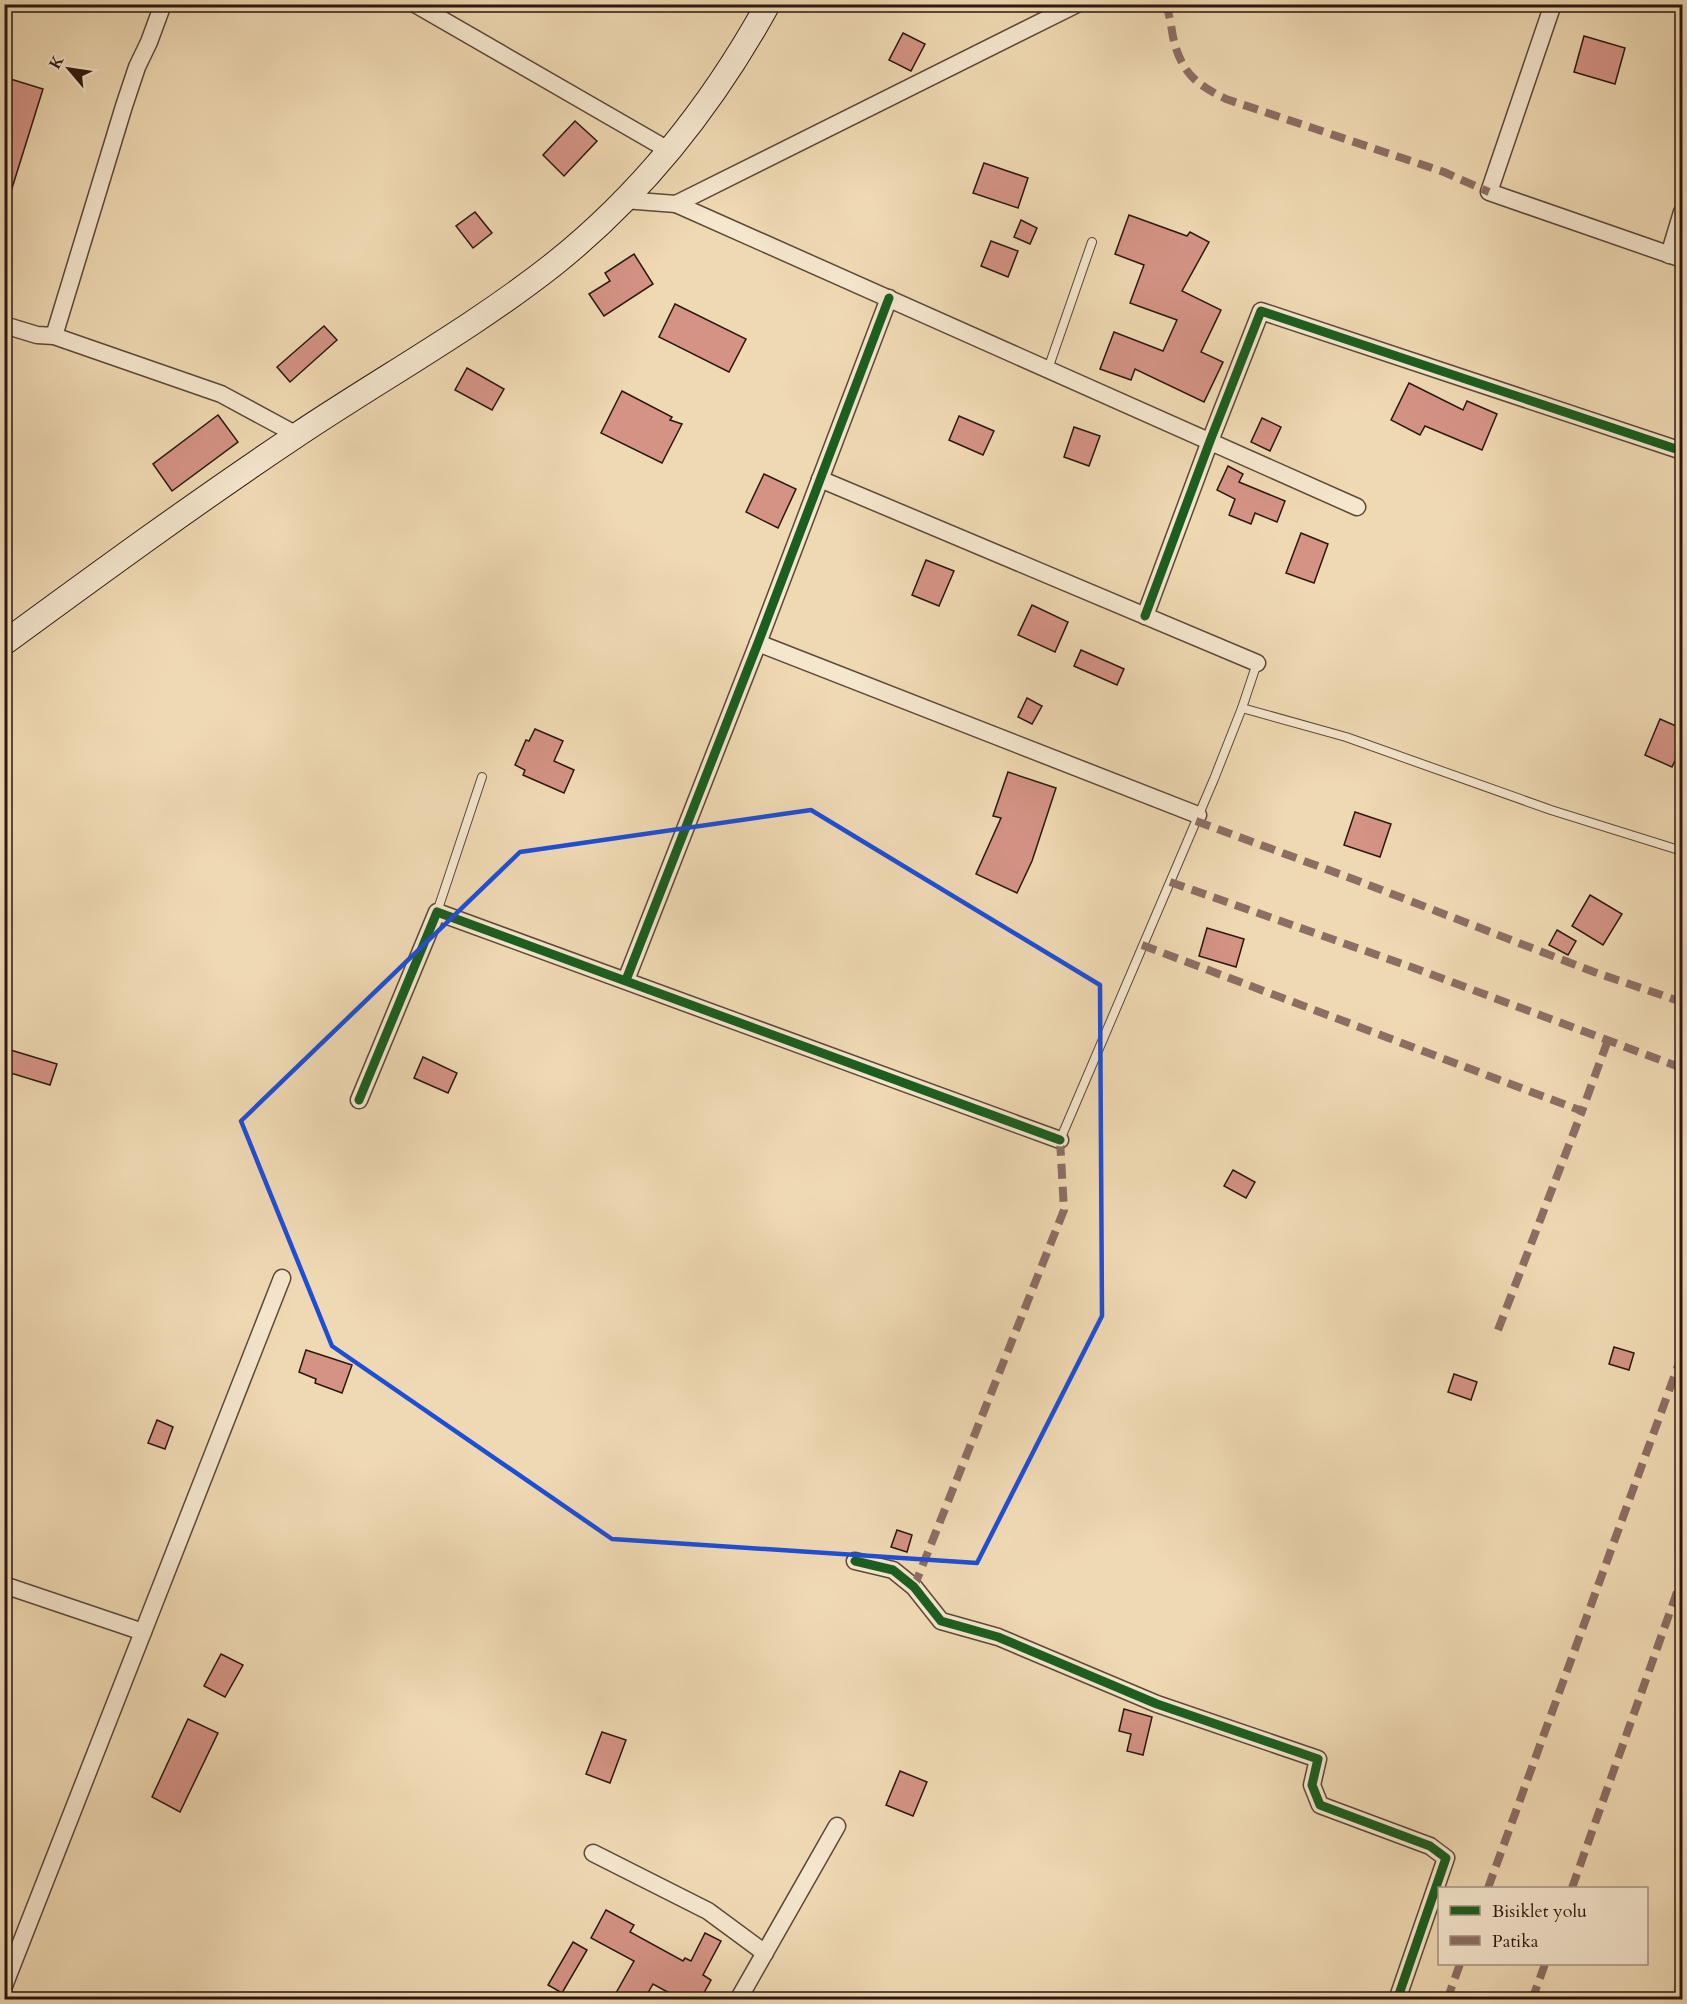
<svg xmlns="http://www.w3.org/2000/svg" width="1687" height="2004" viewBox="0 0 1687 2004" font-family="Cardo,serif">
<style>
.building{fill:#d49385;stroke:#2c170f;stroke-width:1.5}
.lines{fill:none;stroke-linecap:round;stroke-linejoin:round}
.service-casing{stroke:#5d4838;stroke-width:10}
.minor-casing{stroke:#5d4838;stroke-width:19}
.secondary-casing{stroke:#2c170f;stroke-width:26}
.service{stroke:#f5e6ce;stroke-width:8}
.minor{stroke:#f5e6ce;stroke-width:16}
.secondary{stroke:#f5e6ce;stroke-width:24}
.quiet{stroke:#8d6e63;stroke-width:8;stroke-dasharray:15 8;stroke-linecap:butt}
.cycleway-casing{stroke:#f5e6ce;stroke-width:13}
.cycleway{stroke:#1b5e20;stroke-width:9}
.marked{fill:none;stroke:#1d4ed8;stroke-width:4.5;stroke-linejoin:round}
</style>
<rect width="100%" height="100%" fill="#efd9b3"/>
<filter id="stains"><feTurbulence type="fractalNoise" baseFrequency=".00333" numOctaves="4"/><feColorMatrix values="0 0 0 0 .2 0 0 0 0 .09 0 0 0 0 .02 0 0 0 .5 -.17"/></filter>
<radialGradient id="worn" r=".72"><stop offset=".6" stop-color="#630" stop-opacity="0"/><stop offset="1" stop-color="#630" stop-opacity=".3"/></radialGradient>
<g class="building">
<polygon points="903,33 925,44 911,71 889,60"/>
<polygon points="1584,36 1625,48 1615,84 1574,72"/>
<polygon points="4,77 43,89 8,201 4,201"/>
<polygon points="575,121 597,141 564,176 543,155"/>
<polygon points="984,163 1028,178 1018,208 973,193"/>
<polygon points="475,212 492,233 473,248 456,226"/>
<polygon points="1129,215 1187,236 1190,232 1209,242 1182,291 1221,310 1201,352 1223,362 1204,402 1135,369 1131,380 1100,369 1114,332 1163,351 1177,320 1130,303 1144,265 1115,254"/>
<polygon points="1021,220 1037,228 1030,244 1014,237"/>
<polygon points="991,241 1018,251 1008,277 981,266"/>
<polygon points="634,254 653,284 604,316 589,294 610,281 605,273"/>
<polygon points="675,304 746,339 729,372 659,337"/>
<polygon points="324,326 337,340 290,382 277,367"/>
<polygon points="467,368 504,389 492,410 455,390"/>
<polygon points="1409,383 1463,410 1467,401 1497,414 1482,450 1425,426 1420,435 1391,420"/>
<polygon points="622,391 672,417 670,420 682,424 662,463 601,433"/>
<polygon points="218,415 238,442 172,491 153,464"/>
<polygon points="959,416 994,431 983,455 949,440"/>
<polygon points="1262,418 1281,427 1270,451 1251,442"/>
<polygon points="1074,427 1100,436 1089,466 1064,457"/>
<polygon points="1228,466 1243,474 1239,482 1285,501 1277,522 1255,513 1251,524 1229,515 1235,499 1217,490"/>
<polygon points="764,474 796,489 778,528 746,512"/>
<polygon points="1301,533 1328,544 1314,583 1286,573"/>
<polygon points="926,560 954,571 939,606 912,595"/>
<polygon points="1032,605 1068,622 1055,652 1018,635"/>
<polygon points="1081,650 1124,669 1117,685 1074,666"/>
<polygon points="1027,698 1042,706 1032,724 1018,717"/>
<polygon points="1660,719 1683,729 1683,744 1672,767 1645,755"/>
<polygon points="535,729 563,741 554,761 574,770 564,793 523,775 525,770 515,765 526,740 529,741"/>
<polygon points="1008,772 1056,788 1032,861 1017,893 976,874 1001,818 993,816"/>
<polygon points="1355,812 1391,824 1380,857 1344,845"/>
<polygon points="1590,895 1622,914 1603,945 1572,926"/>
<polygon points="1207,928 1244,939 1236,967 1199,956"/>
<polygon points="1557,930 1576,941 1568,955 1549,945"/>
<polygon points="4,1048 57,1064 50,1085 4,1071"/>
<polygon points="423,1057 457,1073 448,1093 414,1078"/>
<polygon points="1233,1170 1255,1182 1246,1198 1224,1186"/>
<polygon points="1614,1347 1634,1353 1629,1370 1609,1364"/>
<polygon points="306,1350 352,1365 342,1393 315,1383 316,1379 299,1372"/>
<polygon points="1454,1374 1477,1382 1471,1400 1448,1392"/>
<polygon points="157,1420 173,1427 165,1449 148,1443"/>
<polygon points="897,1530 912,1535 907,1552 891,1547"/>
<polygon points="221,1654 243,1665 225,1697 204,1686"/>
<polygon points="1124,1709 1152,1717 1143,1755 1127,1751 1131,1734 1119,1731"/>
<polygon points="188,1719 218,1733 180,1812 152,1797"/>
<polygon points="602,1732 626,1740 610,1783 586,1774"/>
<polygon points="900,1771 927,1782 913,1816 886,1805"/>
<polygon points="606,1910 634,1925 630,1932 683,1961 685,1958 691,1961 705,1933 721,1941 703,1975 711,1980 700,2000 682,2000 653,1984 644,2000 612,2000 634,1961 591,1938"/>
<polygon points="573,1942 587,1950 562,1993 548,1985"/>
</g>
<g class="lines">
<g class="service-casing">
<g id="service">
<polyline points="1048,369 1092,242"/>
<polyline points="1242,708 1346,737 1551,810 1682,851"/>
<polyline points="437,912 482,777"/>
<polyline points="1060,1140 1214,779 1242,708 1257,663"/>
</g>
</g>
<g class="minor-casing">
<g id="minor">
<polyline points="415,4 670,151"/>
<polyline points="1553,4 1489,192 1682,259"/>
<polyline points="624,200 676,204 1077,4"/>
<polyline points="676,204 1357,507"/>
<polyline points="1669,255 1682,212"/>
<polyline points="4,325 37,335 54,336 221,394 297,435"/>
<polyline points="54,336 124,106 137,67 149,42 163,4"/>
<polyline points="820,479 1257,663"/>
<polyline points="1145,616 1210,441 1261,311 1682,451"/>
<polyline points="758,643 1198,815"/>
<polyline points="626,980 758,643 889,298"/>
<polyline points="359,1100 437,912 1060,1140"/>
<polyline points="855,1561 893,1570 914,1587 941,1621 998,1637 1157,1704 1318,1759 1312,1785 1320,1805 1430,1846 1446,1858 1397,2000"/>
<polyline points="4,1585 143,1632 282,1278"/>
<polyline points="593,1853 708,1911 765,1953"/>
<polyline points="4,1986 143,1632"/>
<polyline points="738,2000 837,1826"/>
</g>
</g>
<g class="secondary-casing">
<path id="secondary" d="M4 643C101 572 198 501 297 435 382 378 473 328 554 264 643 193 713 104 768 4"/>
</g>
<use href="#service" class="service"/>
<use href="#minor" class="minor"/>
<use href="#secondary" class="secondary"/>
<g class="quiet">
<path d="M1165 4C1170 14 1171 26 1173 37 1181 72 1195 84 1226 99L1444 172 1489 192"/>
<polyline points="1196,821 1361,882 1594,972 1682,1002"/>
<polyline points="1170,882 1414,968 1682,1068"/>
<polyline points="1142,945 1582,1111 1608,1040"/>
<polyline points="1498,1330 1582,1111"/>
<polyline points="914,1587 1064,1210 1060,1140"/>
<polyline points="1488,1888 1682,1355"/>
<polyline points="1572,1888 1682,1578"/>
<polyline points="1447,2000 1460,1964"/>
<polyline points="1532,2000 1545,1964"/>
</g>
<g class="cycleway-casing">
<g id="cycleway">
<polyline points="1145,616 1210,441 1261,311 1682,451"/>
<polyline points="626,980 758,643 889,298"/>
<polyline points="359,1100 437,912 1060,1140"/>
<polyline points="855,1561 893,1570 914,1587 941,1621 998,1637 1157,1704 1318,1759 1312,1785 1320,1805 1430,1846 1446,1858 1397,2000"/>
</g>
</g>
<use href="#cycleway" class="cycleway"/>
</g>
<path class="marked" d="M811 810 1100 985 1102 1316 977 1563 612 1539 332 1346 241 1121 520 852Z"/>
<rect width="1687" height="2004" fill="none" stroke="#efd9b3" stroke-width="24"/>
<rect x="6" y="6" width="1675" height="1992" fill="none" stroke="#2c170f" stroke-width="3"/>
<rect x="12" y="12" width="1663" height="1980" fill="none" stroke="#2c170f" stroke-width="1.5"/>
<rect x="1438" y="1887" width="210" height="78" fill="#f5e6ce" stroke="#a59382" stroke-width="1.5"/>
<rect x="1450" y="1906" width="30" height="9" fill="#1b5e20" stroke="#a59382" stroke-width="1.5"/>
<text x="1492" y="1917" font-size="18" fill="#2c170f">Bisiklet yolu</text>
<rect x="1450" y="1936" width="30" height="9" fill="#8d6e63" stroke="#a59382" stroke-width="1.5"/>
<text x="1492" y="1947" font-size="18" fill="#2c170f">Patika</text>
<g transform="translate(69 69) rotate(299)" stroke="#f5e6ce" stroke-width="4.5" paint-order="stroke">
<path d="M0-4.5L10 22L0 15L-10 22Z" fill="#2c170f"/>
<text y="-9" font-size="16" font-weight="bold" text-anchor="middle" fill="#2c170f">K</text>
</g>
<rect width="100%" height="100%" filter="url(#stains)"/>
<rect width="100%" height="100%" fill="url(#worn)"/>
</svg>
